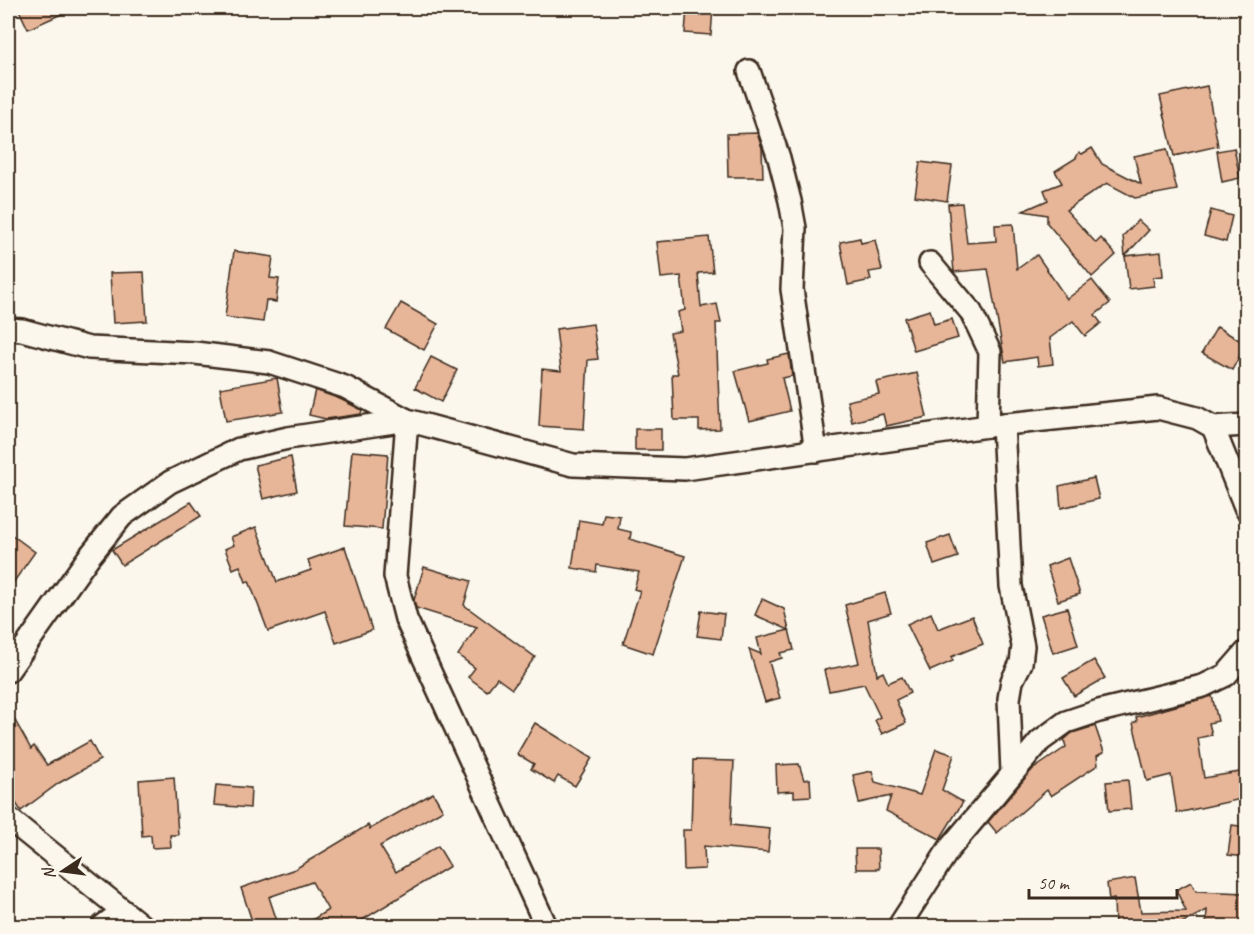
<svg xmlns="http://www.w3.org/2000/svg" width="1254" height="934" viewBox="0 0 1254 934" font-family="Caveat,sans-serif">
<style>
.building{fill:#e7b598;stroke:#3b2a1e;stroke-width:1.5}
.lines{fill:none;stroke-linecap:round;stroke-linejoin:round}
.minor-casing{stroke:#3b2a1e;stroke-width:26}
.minor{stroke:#fbf7ec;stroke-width:21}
</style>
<rect width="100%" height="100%" fill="#fbf7ec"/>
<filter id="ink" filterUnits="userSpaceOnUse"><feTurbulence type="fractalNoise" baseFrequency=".0167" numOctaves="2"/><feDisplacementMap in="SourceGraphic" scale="12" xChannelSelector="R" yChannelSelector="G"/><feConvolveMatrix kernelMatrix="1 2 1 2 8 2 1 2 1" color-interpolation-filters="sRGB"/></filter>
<g filter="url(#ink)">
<g class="building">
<polygon points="18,8 75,8 28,29"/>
<polygon points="687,8 713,8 711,35 685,33"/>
<polygon points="1207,86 1218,146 1174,156 1160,96"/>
<polygon points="757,133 762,148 763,177 728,177 727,134"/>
<polygon points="1092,148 1102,164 1141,184 1134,156 1167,149 1177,190 1135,198 1107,183 1066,210 1096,243 1101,238 1116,255 1092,277 1047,223 1047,215 1023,211 1048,200 1044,190 1062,183 1055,171 1076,158 1079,152 1082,154"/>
<polygon points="1234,148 1240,178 1222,182 1217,151"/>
<polygon points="920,162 952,166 947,201 915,196"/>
<polygon points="962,203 967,243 996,241 995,225 1013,224 1017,269 1037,255 1067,299 1092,280 1110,303 1095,315 1101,323 1085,336 1073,321 1050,338 1053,364 1038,366 1037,357 1005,362 988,269 954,272 948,204"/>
<polygon points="1211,210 1232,216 1226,242 1204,236"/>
<polygon points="1138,220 1149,230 1125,256 1123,236"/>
<polygon points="709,237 713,272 698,273 701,307 717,304 721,323 716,323 720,429 699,430 699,420 674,420 672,374 678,374 670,333 681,331 678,312 685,310 681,276 661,278 657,242"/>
<polygon points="860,238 861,243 875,240 882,270 869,272 871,280 848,285 840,242"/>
<polygon points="234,251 273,257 270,278 279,279 276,302 266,300 263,322 225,317"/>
<polygon points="1161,252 1163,276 1153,277 1154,286 1129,289 1125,256"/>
<polygon points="144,272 147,321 113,323 110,273"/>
<polygon points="401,303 438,324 424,350 386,329"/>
<polygon points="930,310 934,324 952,319 958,338 914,351 904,318"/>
<polygon points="593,324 598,359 588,360 584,429 539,426 542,369 561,371 556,329"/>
<polygon points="1217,327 1246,344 1232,370 1202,353"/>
<polygon points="789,354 792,376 782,378 790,411 749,421 735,371 768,363 767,359"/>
<polygon points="431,357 457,370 441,402 415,388"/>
<polygon points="917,373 927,417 886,426 883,414 852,422 847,401 879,394 876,382"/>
<polygon points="277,378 283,412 226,421 220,388"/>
<polygon points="315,390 340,399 362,410 361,414 326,419 309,415"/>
<rect x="635" y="429" width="26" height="21"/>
<polygon points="352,451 388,454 382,529 345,526"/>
<polygon points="291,457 297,491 263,499 255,465"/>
<polygon points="1094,478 1099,499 1061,508 1059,486"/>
<polygon points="191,502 201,516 122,565 112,550"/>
<polygon points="604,514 620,516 618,529 631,532 630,539 685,556 653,654 623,644 640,591 634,589 639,572 597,565 596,572 572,568 579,520 602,524"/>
<polygon points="256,527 277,582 311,570 308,560 345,547 372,630 336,643 325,611 268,631 249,581 246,582 240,566 233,569 225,549 234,545 231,537"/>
<polygon points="8,532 35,552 8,590"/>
<polygon points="950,535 958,557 934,565 927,543"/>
<polygon points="1068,558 1080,594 1058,601 1047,566"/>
<polygon points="424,567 471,581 464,605 535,657 512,689 497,678 487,691 468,677 475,668 458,655 477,627 416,608 414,600"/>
<polygon points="885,593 891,613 868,620 877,675 883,672 888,683 902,677 910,693 896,700 906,723 882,734 875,720 880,717 864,684 829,691 824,670 859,663 845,605"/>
<polygon points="762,599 784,609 794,650 780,653 782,658 769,662 780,698 765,702 749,649 761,654 757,638 789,630 755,615"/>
<polygon points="1067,608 1078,645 1053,653 1041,615"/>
<polygon points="701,611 724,614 721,639 697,636"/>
<polygon points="931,613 938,629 972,616 983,644 951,657 953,661 930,671 907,624"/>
<polygon points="1094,660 1105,678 1074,696 1063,678"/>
<polygon points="1212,696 1218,721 1209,723 1212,735 1198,738 1204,778 1246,771 1246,798 1177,813 1171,775 1147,781 1133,723 1137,721 1136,717"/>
<polygon points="8,708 31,749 34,746 47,765 90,741 100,760 59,783 21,811 8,791"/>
<polygon points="535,723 592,758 575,786 558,776 554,783 531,769 534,764 517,754"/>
<polygon points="1095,726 1104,752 1097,756 1098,765 1051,796 1047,790 997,833 988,822 1032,770 1066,747 1064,740 1072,733"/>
<polygon points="936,749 954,755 942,790 963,802 940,839 886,811 891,796 859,803 853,775 872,771 875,782 920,795"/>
<polygon points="693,760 734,761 731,825 770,829 768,852 704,846 705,869 684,870 683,830 691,830"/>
<polygon points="799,764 804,780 810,779 811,796 794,797 794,791 777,792 776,765"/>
<polygon points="174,777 178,835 170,835 171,847 152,848 151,835 142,836 139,780"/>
<polygon points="1128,780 1131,809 1109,811 1106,782"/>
<polygon points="216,785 251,788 250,808 214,805"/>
<polygon points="433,793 443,810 380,846 396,872 438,846 450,866 351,927 301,927 328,910 312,882 269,897 279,927 254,927 241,888 295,869 368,825 370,829"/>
<polygon points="1232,825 1246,827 1246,857 1228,855"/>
<polygon points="855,849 878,849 879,869 856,869"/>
<polygon points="1135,878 1141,912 1186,911 1176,890 1191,882 1196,891 1246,893 1246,927 1206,927 1207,910 1174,927 1115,927 1114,899 1109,900 1107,883"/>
</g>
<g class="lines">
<g class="minor-casing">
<g id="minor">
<polyline points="749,71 779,158 790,201 795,228 792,289 816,451"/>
<polyline points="930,263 971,312 990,352 988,426"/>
<polyline points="8,329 22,330 89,348 195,353 269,362 345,387 407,420 573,465 685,469 988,426 1158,408 1197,418 1213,427 1246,509"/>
<polyline points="1003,424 1011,586 1023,646 1021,663 1012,681 1009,699 1012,773"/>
<polyline points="1213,427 1246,425"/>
<polyline points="8,671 88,558 122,516 170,482 239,449 288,438 407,420 395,576 406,619 546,926"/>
<polyline points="8,818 142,926"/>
<polyline points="103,926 123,911"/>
<polyline points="899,926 949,849 1040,741 1066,722 1099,711 1203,686 1226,675 1246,652"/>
</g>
</g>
<use href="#minor" class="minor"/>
</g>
</g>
<rect width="1254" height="934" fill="none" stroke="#fbf7ec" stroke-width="30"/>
<rect x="15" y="15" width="1224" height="904" fill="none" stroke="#3b2a1e" stroke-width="2" filter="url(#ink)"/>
<g transform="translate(63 871) rotate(257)" stroke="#fbf7ec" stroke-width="4.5" paint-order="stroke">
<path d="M0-4.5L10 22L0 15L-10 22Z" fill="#3b2a1e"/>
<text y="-9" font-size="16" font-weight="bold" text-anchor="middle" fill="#3b2a1e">N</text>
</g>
<path d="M1029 889v9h148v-9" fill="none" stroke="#3b2a1e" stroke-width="3"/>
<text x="1038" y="889" font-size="18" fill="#3b2a1e" stroke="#fbf7ec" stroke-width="4.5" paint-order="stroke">50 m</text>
</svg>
